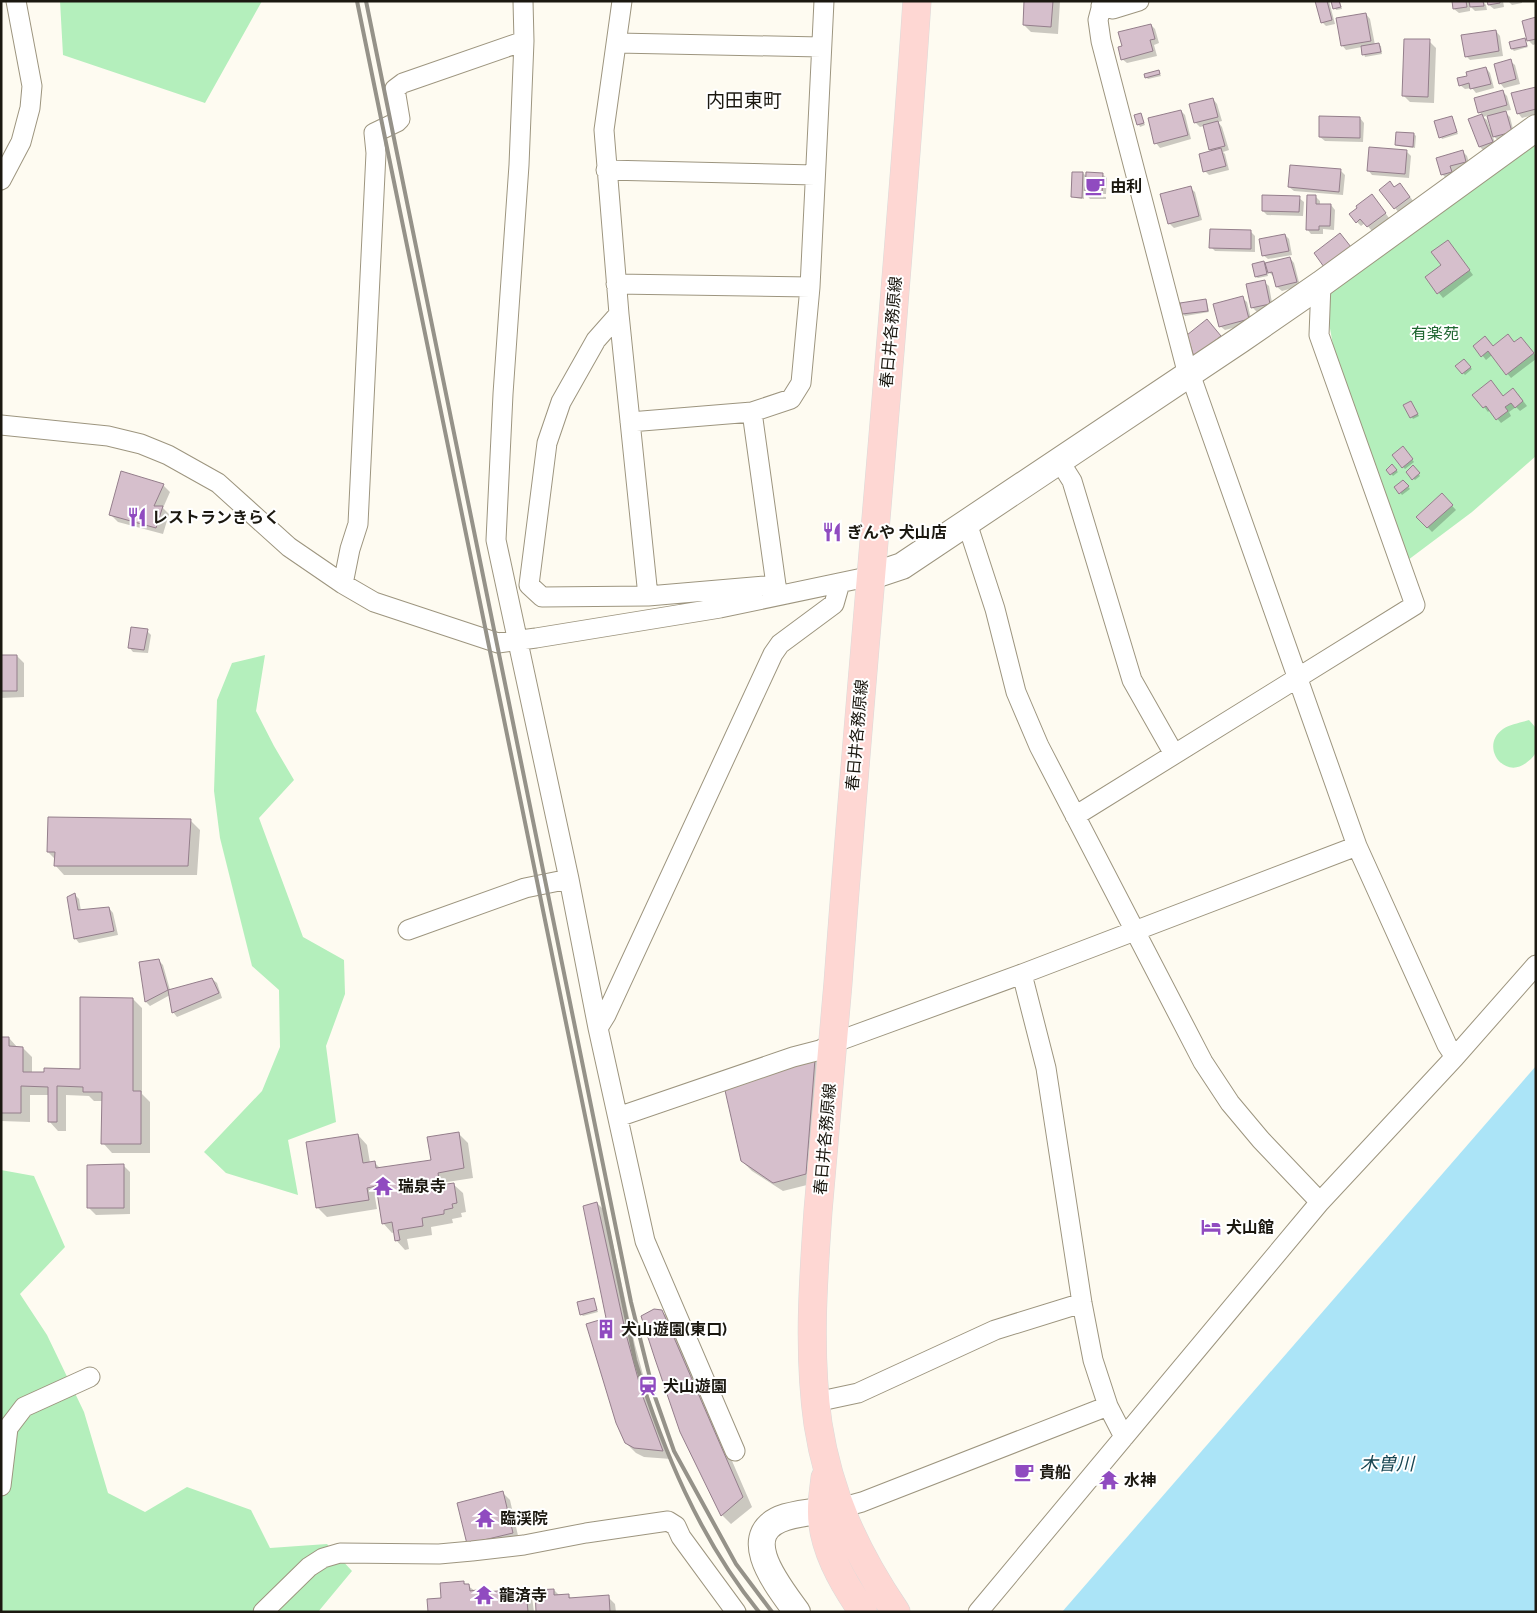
<svg xmlns="http://www.w3.org/2000/svg" width="1537" height="1613" viewBox="0 0 1537 1613" font-family="Raleway,'Noto Sans JP',sans-serif">
<style>
.green{fill:#b4efbc}
.water{fill:#abe4f7}
.shadow{fill:#0003;fill-rule:evenodd}
.building{fill:#d6bfcc;stroke:#947e8b}
.lines{fill:none;stroke-linecap:round;stroke-linejoin:round}
.street-casing{stroke:#9d957f;stroke-width:21}
.secondary-casing{stroke:#9d957f;stroke-width:28}
.primary-casing{stroke:#dbdad9;stroke-width:29}
.street{stroke:#fff;stroke-width:19}
.secondary{stroke:#fff;stroke-width:26}
.primary{stroke:#fed7d3;stroke-width:28}
.rail{stroke:#959289;stroke-width:4}
.labels{text-anchor:middle;dominant-baseline:central;stroke-width:4;stroke-linejoin:round;paint-order:stroke}
.poi-label{font-size:16px;font-weight:bold;fill:#1b1810;stroke:#fff;text-anchor:start}
.street-label{font-size:16px;fill:#1b1810;stroke:#fff}
.park-label{font-size:16px;fill:#1f6631;stroke:#fff}
.water-label{font-size:18px;font-style:italic;fill:#174552;stroke:#fff}
.quarter-label{font-size:19px;fill:#1b1810;stroke:#fff}
</style>
<rect width="100%" height="100%" fill="#fefbf1"/>
<!-- green -->
<path class="green" d="M60,1H262L205,103L63,55Z
M1524,144L1536,146V456L1472,512L1408,560L1333,345L1327,312L1330,285Z
M265,655L256,711L274,746L294,780L259,818L303,937L344,960L345,994L326,1046L336,1122L288,1140L298,1195L226,1173L204,1152L262,1091L280,1047L279,990L252,966L220,838L214,791L217,700L232,663Z
M1529,720L1536,728C1536,735 1537,744 1536,751C1535,756 1530,760 1526,763C1504,780 1479,746 1503,729C1510,724 1520,723 1529,720Z
M1,1170L34,1176L65,1247L20,1294L47,1335L84,1412L108,1493L145,1512L187,1487L251,1510L270,1548L327,1544L352,1571L318,1612H1Z"/>
<!-- water -->
<path class="water" d="M1536,1066V1612H1062Z"/>
<!-- shadow -->
<path class="shadow" d="M1026,1H1060L1058,34L1031,32L1024,25Z
M1316,1H1329L1335,24L1326,26L1322,22Z
M1332,1H1340L1342,9L1336,10Z
M1453,1H1483L1486,5L1487,10L1475,11L1470,6V11L1459,13L1454,9Z
M1489,1H1503L1504,7L1494,9L1489,5Z
M1508,1H1522V3L1512,5Z
M1366,14L1370,19L1375,45H1379L1381,46L1382,54L1365,57L1362,47L1346,50L1342,45Z
M1536,18V44L1533,45L1528,40Z
M1151,25L1155,29L1159,43L1154,45L1157,56L1127,63L1122,59L1123,47Z
M1496,31L1500,36L1503,56L1470,60L1466,56Z
M1524,40L1528,47L1514,51L1512,49L1511,43Z
M1429,41L1436,48L1434,103L1410,102L1403,95Z
M1510,61L1515,65L1520,84L1504,88L1500,83Z
M1486,68L1490,73L1494,88L1476,93L1472,88L1465,89L1460,85Z
M1159,71L1161,76L1148,79L1146,77Z
M1536,88V114L1522,118L1518,113Z
M1503,92L1507,96L1511,110L1504,111L1510,117L1515,137L1499,141L1492,135L1497,147L1484,151L1480,147L1470,120L1483,115L1479,112ZM1489,115L1492,130L1491,131L1487,120L1483,117Z
M1213,99L1217,104L1222,121L1218,122L1222,127L1229,150L1223,152L1225,154L1229,170L1209,175L1205,171L1213,152L1210,149L1204,126L1200,127L1195,122Z
M1181,111L1185,115L1191,139L1160,148L1156,143Z
M1141,114L1145,125L1140,127L1135,116Z
M1452,117L1458,134L1442,139L1441,137Z
M1360,118L1364,123L1363,142L1325,141L1320,137Z
M1397,133L1414,134L1416,136L1415,148L1398,146L1396,145Z
M1407,152L1411,156L1409,178L1372,175L1368,170Z
M1463,152L1467,156L1470,166L1454,171L1455,176L1447,179L1442,174Z
M1340,170L1345,175L1343,195L1294,191L1289,187Z
M1083,173L1087,177L1102,174L1107,178L1106,194H1089V196L1106,197V199H1090L1084,192V199L1075,198L1073,196Z
M1190,188L1195,192L1202,220L1174,228L1169,223Z
M1404,189L1414,202L1399,213L1381,190Z
M1315,196L1320,201V205H1331L1335,210L1334,230L1323,229V234H1311L1307,229Z
M1299,198L1304,202L1303,216L1267,215L1263,211Z
M1376,200L1389,218L1372,231L1365,223L1361,226L1357,222Z
M1251,232L1255,236V252L1215,251L1211,247Z
M1285,235L1289,239L1292,255L1268,259L1263,255Z
M1452,246L1473,275L1443,298L1426,277L1443,265Z
M1290,258L1294,263L1300,286L1282,291L1277,287L1274,277L1267,270L1268,276L1258,278L1256,277L1263,262L1266,264Z
M1264,282L1269,286L1273,308L1257,312L1252,307Z
M1242,298L1247,302L1252,323L1225,330L1220,326Z
M1206,300L1207,302L1209,312L1185,316L1183,314L1182,304Z
M1508,336L1515,343H1525L1536,356V359L1511,378L1492,355L1486,360L1475,346L1493,347Z
M1464,360L1472,369L1465,375L1457,366Z
M1518,394L1527,406L1520,411L1516,407L1509,412L1511,416L1501,423L1490,410L1488,412L1484,407L1474,395L1504,398Z
M1411,402L1419,416L1413,419L1405,405Z
M1403,448L1414,462L1405,469L1393,456Z
M1392,466L1398,472L1393,476L1388,470Z
M1413,467L1420,476L1415,480L1407,472Z
M1403,481L1410,489L1402,495L1396,487Z
M163,485L170,492L163,508L169,514L163,534L118,522L111,515Z
M1442,495L1456,510L1432,532L1418,517Z
M147,631L151,635L148,653L133,652L129,647Z
M1,656H17L24,663V697L1,698Z
M190,820L200,830L197,875H64L55,865V859L48,852Z
M75,895L79,899L81,911L109,908L113,913L118,935L79,943L75,938Z
M159,961L163,965L170,990L212,979L217,983L222,998L177,1017L173,1012L170,995L150,1006L146,1002L140,963Z
M133,999L142,1008V1094L150,1102V1153H112L103,1143V1101H94L89,1096L66,1095V1131H58L49,1121V1095H30V1122L1,1121V1038H9L18,1048H23L32,1057V1073L81,1070Z
M815,1060L824,1069L815,1183L783,1191L752,1171L742,1161Z
M458,1133L468,1143L473,1178L447,1182V1185L453,1184L463,1193L466,1212L461,1213L462,1217L452,1219L453,1223L431,1227L432,1235L407,1239L409,1249L405,1250L396,1240L395,1232L392,1233L383,1223L379,1196L375,1197L377,1209L327,1217L317,1207L358,1135L367,1145L370,1163H375L381,1169L432,1161Z
M123,1165L130,1172V1214L96,1215L89,1208Z
M597,1203L606,1212L635,1345L652,1408L671,1459L644,1457L636,1453L626,1443L607,1319Z
M594,1299L598,1312L583,1316L581,1314Z
M661,1311L671,1320L752,1507L731,1524L722,1515Z
M503,1493L510,1500L519,1540L475,1551Z
M463,1582L475,1591H483L485,1593L525,1590L532,1597L534,1612H430Z
M554,1590L560,1596H569L572,1599L608,1597L615,1604L616,1612H537Z"/>
<!-- building -->
<path class="building" d="M1024,1H1053L1051,27L1023,25Z
M1315,1H1327L1332,20L1321,23Z
M1331,1H1339L1341,7L1333,9Z
M1452,1H1466L1467,7L1453,9Z
M1469,1H1483L1484,6L1470,7Z
M1487,1H1500V3L1488,5Z
M1366,13L1371,41L1341,46L1336,18Z
M1536,17V39L1527,41L1522,21Z
M1151,24L1155,39L1150,40L1153,51L1121,60L1118,47L1122,46L1118,32Z
M1496,30L1499,51L1465,57L1461,35Z
M1525,38L1527,46L1511,49L1509,42Z
M1404,39H1430L1428,97L1402,96Z
M1379,43L1381,52L1362,55L1361,46Z
M1511,59L1516,79L1499,84L1494,64Z
M1486,67L1491,84L1470,89L1469,83L1459,86L1457,78L1467,76L1466,72Z
M1159,70L1160,74L1145,78L1144,74Z
M1536,87V109L1517,114L1511,93Z
M1503,90L1507,105L1478,113L1474,98Z
M1213,98L1218,117L1194,123L1189,104Z
M1181,110L1188,135L1154,144L1148,118Z
M1506,111L1512,132L1493,137L1487,116Z
M1141,113L1144,123L1137,125L1134,115Z
M1482,114L1493,142L1479,147L1468,119Z
M1319,116L1360,117V138L1319,137Z
M1452,116L1457,132L1439,138L1434,121Z
M1218,121L1225,146L1209,150L1203,125Z
M1396,132L1414,133L1413,147L1395,145Z
M1369,147L1407,150L1405,174L1367,171Z
M1221,148L1226,166L1203,172L1199,154Z
M1463,150L1466,162L1450,166L1452,172L1441,175L1436,158Z
M1290,165L1341,169L1339,192L1288,187Z
M1072,172H1083L1082,198L1071,197Z
M1086,172L1103,173L1102,196L1085,195Z
M1390,181L1394,187L1400,183L1410,197L1394,209L1379,190Z
M1191,186L1199,216L1168,224L1160,194Z
M1372,194L1386,213L1367,227L1360,219L1356,223L1349,214L1357,208L1356,206Z
M1262,195L1300,196L1299,212L1262,211Z
M1307,195H1316V204H1331L1330,226H1319V230H1306Z
M1210,229L1251,230V249L1209,248Z
M1340,233L1351,247L1324,267L1314,253Z
M1285,234L1289,251L1262,256L1259,239Z
M1448,240L1470,270L1437,294L1425,277L1441,265L1431,252Z
M1290,257L1297,282L1276,287L1272,272L1268,273L1265,263Z
M1264,261L1267,274L1255,277L1252,264Z
M1265,280L1270,304L1251,308L1246,284Z
M1243,296L1249,319L1219,327L1213,304Z
M1206,299L1208,311L1182,314L1180,303Z
M1207,319L1221,336L1194,357L1187,335Z
M1508,334L1514,342L1521,337L1534,353L1506,375L1488,351L1481,357L1473,346L1485,336L1493,346Z
M1464,359L1471,367L1462,374L1455,366Z
M1491,380L1503,396L1513,388L1523,401L1515,408L1511,403L1505,407L1508,411L1496,420L1486,406L1483,408L1472,395Z
M1411,401L1418,414L1410,418L1403,405Z
M1403,446L1413,459L1402,468L1392,455Z
M1392,464L1397,470L1390,475L1386,470Z
M1413,465L1420,473L1412,480L1406,472Z
M121,471L164,484L154,506H163L156,528L109,515Z
M1403,480L1409,486L1399,494L1394,487Z
M1442,493L1453,505L1427,528L1416,517Z
M131,627L148,629L144,650L128,648Z
M1,655H17V691H1Z
M48,817L191,819L188,866H54L55,852H47Z
M75,893L78,910L109,907L114,931L74,939L67,897Z
M159,959L168,990L145,1002L139,962Z
M212,978L219,993L172,1013L168,990Z
M80,997L133,998V1091H141V1144H101L102,1092H83V1087L57,1086V1122H48V1087L21,1086V1113H1V1037H9V1046L23,1047V1072H44V1068L80,1069Z
M815,1059L806,1174L773,1183L741,1161L724,1086Z
M459,1132L464,1168L438,1173L440,1185L454,1183L457,1203L452,1204L453,1208L444,1210V1214L422,1218L423,1226L398,1230L400,1240L395,1241L392,1222L382,1224L376,1186L367,1188L369,1200L316,1208L306,1142L358,1134L363,1163L375,1161L376,1168L431,1160L427,1137Z
M124,1164V1208H87V1165Z
M597,1202L626,1334L643,1397L663,1451L634,1448L625,1443L616,1423L586,1324L606,1318L583,1206Z
M594,1298L597,1310L580,1315L577,1302Z
M654,1309L662,1310L743,1497L721,1516L680,1432L655,1359L641,1316Z
M503,1491L513,1533L467,1544L457,1503Z
M464,1581V1584H469L470,1591L483,1589L484,1592L526,1589L528,1612H428L427,1599L441,1598L440,1583Z
M554,1589V1595L569,1594V1598L609,1595L610,1612H536L535,1590Z"/>
<g class="lines">
<defs>
<path id="street" d="M523,1L524,41L519,165L503,394L496,540L569,879L598,1028L645,1241L735,1451
M622,1L604,130L619,314L648,596
M1103,1L1098,20L1101,41L1188,375L1194,385L1357,846L1447,1045L1455,1057
M1101,6L1113,9L1139,1
M617,43L821,47
M606,170L815,175
M1,180L21,142L30,108L32,86L16,1
M616,284L810,287
M619,314L596,340L561,402L547,443L529,585L542,597L648,596L776,585L779,595
M630,422L752,412
M1,425L108,436L141,444L168,455L218,483L289,547L343,584L374,602L498,643L536,638L720,608L872,576
M1060,462L1072,481L1132,680L1174,754
M967,523L995,609L1016,692L1039,746L1203,1062L1230,1103L1261,1140L1320,1202
M343,584L350,549L358,524L376,153L374,133L397,122L400,119L395,89L403,83L524,41
M776,585L752,412L791,399L801,383L810,287L824,1
M1075,816L1415,605L1319,335L1321,284
M408,930L525,888L569,879
M1022,974L1046,1068L1082,1303L1093,1360L1108,1406L1124,1437
M598,1028L606,1015L773,654L780,644L834,604L840,583
M618,1117L793,1057L820,1050L833,1043L1022,974L1357,846
M816,1402L858,1393L995,1330L1082,1303
M1,1486L8,1428L24,1407L90,1377
M840,1508L862,1502L1108,1406
M263,1612L309,1567L323,1558L340,1553L439,1554L472,1551L524,1545L586,1533L668,1521L676,1526L681,1537L736,1612
M978,1612L1320,1202L1455,1057L1536,965"/>
<path id="secondary" d="M872,576L902,566L1240,340L1321,284L1536,128
M797,1612C779,1587 734,1533 786,1517C803,1512 822,1511 840,1508"/>
<path id="primary" d="M825,1478C824,1488 822,1499 822,1509C821,1546 843,1583 863,1612
M896,1612C856,1553 829,1495 818,1424C808,1354 813,1282 818,1211C824,1135 832,1059 838,983C862,655 895,329 917,1"/>
</defs>
<!-- street casing -->
<use href="#street" class="street-casing"/>
<!-- secondary casing -->
<use href="#secondary" class="secondary-casing"/>
<!-- primary casing -->
<use href="#primary" class="primary-casing"/>
<!-- street -->
<use href="#street" class="street"/>
<!-- secondary -->
<use href="#secondary" class="secondary"/>
<!-- primary -->
<use href="#primary" class="primary"/>
<!-- rail -->
<path class="rail" d="M357,1L635,1360C663,1450 699,1538 759,1612
M366,1L631,1302L654,1394L674,1451L736,1564L772,1612"/>
</g>
<!-- icons -->
<defs>
<symbol id="cafe-bare" viewBox="-9 -9 18 18"><path d="M-5.5-4.5H6V0H3Q3 3.5 0 3.5H-2.5Q-5.5 3.5-5.5 0ZM3-3.2v2h1.7v-2ZM-6 4.5H4V6H-6Z" fill="#904bc0" stroke="#fff" stroke-width="2.5" paint-order="stroke"/></symbol>
<symbol id="restaurant-bare" viewBox="-9 -9 18 18"><path d="M-5-6h1v4h1v-4h1v4h1v-4h1v5L-1.5 .5V6h-2V.5L-5-1ZM5-6V6H3V1.5H1.5Q1.5-4 5-6Z" fill="#904bc0" stroke="#fff" stroke-width="2.5" paint-order="stroke"/></symbol>
<symbol id="temple-bare" viewBox="-9 -9 18 18"><path d="M0-6L5-2H3V0L6.5 2.5H4V6H1.5V3h-3V6H-4V2.5H-6.5L-3 0V-2H-5Z" fill="#904bc0" stroke="#fff" stroke-width="2.5" paint-order="stroke"/></symbol>
<symbol id="hotel-bare" viewBox="-9 -9 18 18"><path d="M-6-4.5h1.5V1H6V5H4.5V3h-9V5H-6ZM-4 0a1.8 1.8 0 1 1 3.6 0ZM.5 0V-2.5h3Q6-2.5 6 0Z" fill="#904bc0" stroke="#fff" stroke-width="2.5" paint-order="stroke"/></symbol>
<symbol id="building-bare" viewBox="-9 -9 18 18"><path d="M-4-6H4V6H1V3H-1V6H-4ZM-2.5-4.3h1.7v1.8h-1.7ZM.8-4.3h1.7v1.8H.8ZM-2.5-1h1.7V.8h-1.7ZM.8-1h1.7V.8H.8Z" fill="#904bc0" stroke="#fff" stroke-width="2.5" paint-order="stroke"/></symbol>
<symbol id="station-bare" viewBox="-9 -9 18 18"><path d="M-3-6H3Q5-6 5-4V2Q5 4 3 4L4.5 6H3L1.5 4h-3L-3 6H-4.5L-3 4Q-5 4-5 2V-4Q-5-6-3-6ZM-3.5-4v3h7v-3ZM-3.5 1v1.5H-2V1ZM2 1v1.5H3.5V1Z" fill="#904bc0" stroke="#fff" stroke-width="2.5" paint-order="stroke"/></symbol>
</defs>
<g fill-rule="evenodd">
<use href="#cafe-bare" x="1081" y="172" width="28" height="28"/>
<use href="#restaurant-bare" x="123" y="503" width="28" height="28"/>
<use href="#restaurant-bare" x="818" y="518" width="28" height="28"/>
<use href="#temple-bare" x="369" y="1172" width="28" height="28"/>
<use href="#hotel-bare" x="1197" y="1213" width="28" height="28"/>
<use href="#building-bare" x="592" y="1315" width="28" height="28"/>
<use href="#station-bare" x="634" y="1372" width="28" height="28"/>
<use href="#cafe-bare" x="1010" y="1458" width="28" height="28"/>
<use href="#temple-bare" x="1095" y="1466" width="28" height="28"/>
<use href="#temple-bare" x="471" y="1504" width="28" height="28"/>
<use href="#temple-bare" x="470" y="1581" width="28" height="28"/>
</g>
<g class="labels">
<!-- poi labels -->
<g class="poi-label">
<text x="1110" y="186">由利</text>
<text x="152" y="517">レストランきらく</text>
<text x="847" y="532">ぎんや 犬山店</text>
<text x="398" y="1186">瑞泉寺</text>
<text x="1226" y="1227">犬山館</text>
<text x="621" y="1329">犬山遊園(東口)</text>
<text x="663" y="1386">犬山遊園</text>
<text x="1039" y="1472">貴船</text>
<text x="1124" y="1480">水神</text>
<text x="500" y="1518">臨渓院</text>
<text x="499" y="1595">龍済寺</text>
</g>
<!-- street labels -->
<g class="street-label">
<text transform="translate(891 332) rotate(-85)">春日井各務原線</text>
<text transform="translate(857 735) rotate(-85)">春日井各務原線</text>
<text transform="translate(825 1139) rotate(-85)">春日井各務原線</text>
</g>
<!-- park labels -->
<g class="park-label">
<text x="1435" y="333">有楽苑</text>
</g>
<!-- water labels -->
<g class="water-label">
<text x="1387" y="1463">木曽川</text>
</g>
<!-- quarter labels -->
<g class="quarter-label">
<text x="744" y="100">内田東町</text>
</g>
</g>
<!-- border -->
<rect width="1537" height="1613" fill="none" stroke="#1b1810" stroke-width="5"/>
</svg>
